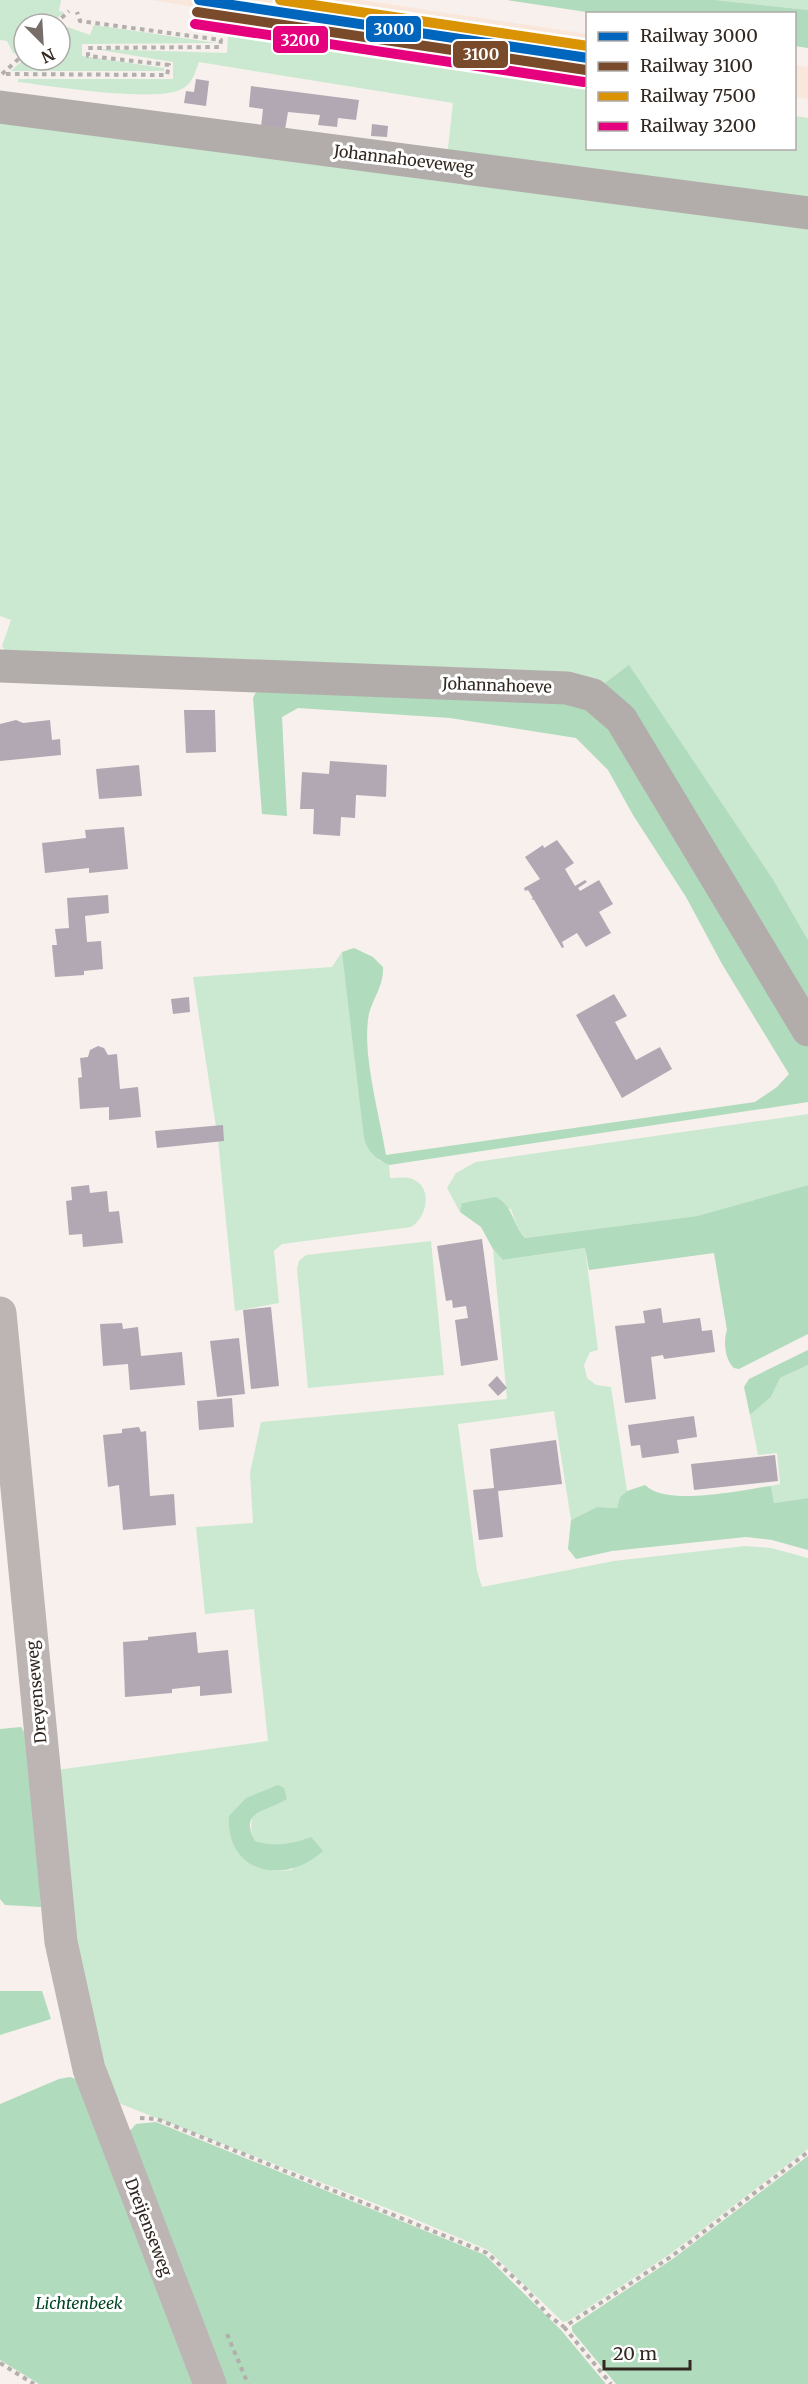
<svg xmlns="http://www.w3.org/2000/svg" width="808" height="2384" viewBox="0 0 808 2384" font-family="Merriweather,serif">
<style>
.built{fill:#f9e7dc}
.green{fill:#cae9d0;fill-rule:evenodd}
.forest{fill:#b0dbbd}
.building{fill:#b2a8b3}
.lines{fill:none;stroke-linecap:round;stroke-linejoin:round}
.path{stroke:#b3afac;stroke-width:4;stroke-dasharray:4.5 4.5;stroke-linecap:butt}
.minor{stroke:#b2adab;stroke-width:33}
.secondary{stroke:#bcb5b3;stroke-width:33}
.rail-1-casing{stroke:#fff;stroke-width:15}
.rail-2-casing{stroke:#fff;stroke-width:15}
.rail-3-casing{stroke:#fff;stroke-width:15}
.rail-4-casing{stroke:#fff;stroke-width:15}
.rail-1{stroke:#0065bd;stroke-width:10}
.rail-2{stroke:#7a4b2a;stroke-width:10}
.rail-3{stroke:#d99305;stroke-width:10}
.rail-4{stroke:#e5007d;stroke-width:10}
.labels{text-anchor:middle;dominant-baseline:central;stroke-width:6;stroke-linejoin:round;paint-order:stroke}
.street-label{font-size:16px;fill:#322822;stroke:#fff}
.park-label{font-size:16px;font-style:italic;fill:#004424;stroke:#fff}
.line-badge{stroke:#fff;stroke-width:2}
.badge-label{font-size:16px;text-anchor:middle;font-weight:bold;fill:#fff}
</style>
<rect width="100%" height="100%" fill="#f7f0ec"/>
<!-- built -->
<path class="built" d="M150,0H361L587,34V66Z
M795,65L808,67V99L795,97Z"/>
<!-- green -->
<path class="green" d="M0,0H61L59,11L64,12L51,24H24V49L19,54L13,53L7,41L0,40Z
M715,0H808V10Z
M62,25L90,35L94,25L217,43L82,44V56L164,68V71H11L24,59L60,60Z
M228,36L587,87L588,148H794L795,116L808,118V207L447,157L453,103L199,62C195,72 193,83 182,89C155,103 52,86 18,82V79H173V62L94,49L227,53Z
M0,115L808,219V940L774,881L629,666L597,689L11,659L2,646L11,620L0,616Z
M342,952L378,1160L389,1165L390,1178C396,1178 404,1177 409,1178C434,1184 428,1217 411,1227L282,1244L274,1251L279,1303L235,1311L218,1140L193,977L332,967Z
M808,1114V1185L697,1216L525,1238L517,1226L511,1209L463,1202L460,1212L447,1188L456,1173L476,1162Z
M431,1241L444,1375L308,1388L297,1269L299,1261L306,1255Z
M585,1248L598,1350L590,1352L584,1365L587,1378L596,1385L611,1387L627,1491L620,1497L617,1508L597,1507L571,1520L554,1411L458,1424L477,1571L482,1587L614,1561L745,1546L771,1548L808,1558V2149L670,2254L568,2321L563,2322L488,2250L412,2218L121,2104L111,2090L75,1941L57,1770L268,1741L254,1609L205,1614L196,1527L253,1523L250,1473L261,1422L507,1399L493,1249L504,1260ZM263,1789C257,1808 245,1823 255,1841C275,1847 291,1844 311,1837L292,1870C266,1873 254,1868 236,1848Z
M808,1365V1498L774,1503L771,1486L780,1484L777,1453L758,1455L750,1415L771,1397L780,1378Z"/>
<!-- forest -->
<path class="forest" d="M507,0H715L808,10V48L795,46L794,14L593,13Z
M629,665L774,881L808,940V1017L597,689Z
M257,690L565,695L616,723L808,1043V1102L389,1165C377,1160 367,1151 364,1138L342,952L354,948L373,957L383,967C384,988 370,1001 368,1020C363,1058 380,1117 386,1155L755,1102L777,1087L789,1074L722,964L686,897L633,815L608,770L576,738L450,718L298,708L282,717L287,816L262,814L253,698Z
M808,1185V1334L739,1369L734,1368C725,1361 723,1340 727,1330L714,1253L589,1270L585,1248L503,1260L493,1249L481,1227L460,1212L462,1203L496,1197C514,1207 512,1224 525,1238L697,1216Z
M808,1350V1365L780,1378L771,1397L750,1415L744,1387L749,1379Z
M645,1485C667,1507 741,1490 771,1486L774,1503L808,1498V1550L772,1540L746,1537L612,1551L576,1559L568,1549L571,1520L597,1507L617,1508L620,1497L627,1491Z
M21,1727L29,1740L41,1907L5,1905L0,1899V1729Z
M278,1785L284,1788L287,1799C267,1812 238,1810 255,1841C275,1847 291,1844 311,1837L323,1851C285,1886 226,1874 229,1816L246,1798Z
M0,1991H42L51,2019L0,2035Z
M70,2077L79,2080L197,2384H39L0,2360V2104L59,2079Z
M156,2122L485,2255L561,2330L606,2384H226L127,2134L136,2124Z
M808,2156V2384H616L572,2331V2326L674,2258Z"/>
<!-- building -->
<path class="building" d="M196,79L209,81L206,106L184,103L186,91L194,92Z
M251,86L359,100L356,120L338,118L337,127L318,125L320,115L288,112L285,130L261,127L263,109L249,107Z
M372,124L388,126L387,137L371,136Z
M184,710H215L216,752L186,753Z
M16,720L23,723L50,720L52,740L60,739L61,755L0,761V724Z
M330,761L387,765L386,797L356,795L355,818L341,817L340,836L313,834L314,809H300L302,772L329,774Z
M139,765L142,796L99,799L96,769Z
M124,827L128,869L89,873V868L45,873L42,843L86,838L85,830Z
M557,840L574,863L565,869L575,886L585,880L587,882L578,888L580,891L599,880L613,904L599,912L611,933L586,947L577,933L562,942L564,947L562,948L534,900L531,899L533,898L528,890L525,891L524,888L540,879L525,857L543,845L544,848Z
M108,895L109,913L85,916L87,942L101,941L103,969L84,971V975L55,977L52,945H57L55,929L69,928L67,898Z
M614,994L627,1016L615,1022L636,1060L660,1047L672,1069L622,1098L576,1015Z
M189,997L190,1012L173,1014L171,999Z
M98,1046L104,1048L108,1055L117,1054L120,1089L138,1087L141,1117L109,1120V1107L80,1109L78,1078L82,1077L80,1058L88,1057L90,1050Z
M223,1125L224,1141L157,1148L155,1131Z
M89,1185L90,1193L107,1191L109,1212L119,1211L123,1243L83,1247L82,1234L69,1235L66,1201L72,1200L71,1187Z
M482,1239L498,1360L461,1366L455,1320L468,1318L466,1306L453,1308L452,1300L446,1301L437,1246Z
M271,1307L279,1386L251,1389L243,1310Z
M661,1308L663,1323L700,1318L702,1331L712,1330L715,1352L664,1359L663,1355L651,1357L656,1399L625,1403L615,1326L645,1323L643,1311Z
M122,1323L123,1329L138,1327L141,1356L182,1352L185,1385L130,1390L128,1364L103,1366L100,1324Z
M239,1338L245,1394L217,1397L210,1341Z
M497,1376L507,1388L498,1396L488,1385Z
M232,1398L234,1427L199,1430L197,1401Z
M694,1416L697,1437L677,1440L679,1453L642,1458L640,1445L631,1446L628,1425Z
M139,1427L141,1432L146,1431L150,1496L174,1494L176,1525L123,1530L119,1485L108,1487L103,1435L122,1433V1429Z
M556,1440L562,1484L498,1491L503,1537L479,1540L473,1490L494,1488L490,1449Z
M775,1455L778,1481L694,1490L691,1464Z
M196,1632L198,1653L228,1650L232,1693L200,1696V1686L172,1689V1693L125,1697L123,1642L148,1640V1637Z"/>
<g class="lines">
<!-- path -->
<path class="path" d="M55,24L69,11
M2,74L24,54
M6,74L167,75L169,65L88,56V48L220,47L221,40L80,21L77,12
M140,2118L157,2119L487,2253L525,2288L548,2315L564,2327L672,2256L808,2152
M564,2327L611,2384
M227,2334L248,2384
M0,2363L34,2384"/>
<!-- minor -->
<path class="minor" d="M0,107L808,213
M0,666L567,688L593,695L621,719L808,1030"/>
<!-- secondary -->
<path class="secondary" d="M0,1313L61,1942L89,2069L210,2384"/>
<defs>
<path id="rail-1" d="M199,0L588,58"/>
<path id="rail-2" d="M197,12L586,70"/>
<path id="rail-3" d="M280,0L588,46"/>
<path id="rail-4" d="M195,24L584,82"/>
</defs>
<!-- rail-1 casing -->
<use href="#rail-1" class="rail-1-casing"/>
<!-- rail-2 casing -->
<use href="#rail-2" class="rail-2-casing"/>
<!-- rail-3 casing -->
<use href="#rail-3" class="rail-3-casing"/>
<!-- rail-4 casing -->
<use href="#rail-4" class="rail-4-casing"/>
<!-- rail-1 -->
<use href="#rail-1" class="rail-1"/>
<!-- rail-2 -->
<use href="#rail-2" class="rail-2"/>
<!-- rail-3 -->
<use href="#rail-3" class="rail-3"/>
<!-- rail-4 -->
<use href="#rail-4" class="rail-4"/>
</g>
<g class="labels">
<!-- street labels -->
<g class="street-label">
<text transform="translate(404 159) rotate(7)">Johannahoeveweg</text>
<text transform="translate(497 685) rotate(2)">Johannahoeve</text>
<text transform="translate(36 1692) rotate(-95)">Dreyenseweg</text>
<text transform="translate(149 2227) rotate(69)">Dreijenseweg</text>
</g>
<!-- park labels -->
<g class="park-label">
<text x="79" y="2303">Lichtenbeek</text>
</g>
</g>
<g class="line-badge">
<rect x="365" y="15" width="57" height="28" rx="6" fill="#0065bd"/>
<rect x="272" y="25" width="57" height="29" rx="6" fill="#e5007d"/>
<rect x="452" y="40" width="57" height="29" rx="6" fill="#7a4b2a"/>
</g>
<g class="badge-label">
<text x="394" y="35">3000</text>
<text x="300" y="46">3200</text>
<text x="481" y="60">3100</text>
</g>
<!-- legend -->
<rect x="586" y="12" width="210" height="138" fill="#ffffff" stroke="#ada9a7" stroke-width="1.5"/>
<rect x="598" y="32" width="30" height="9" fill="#0065bd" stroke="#ada9a7" stroke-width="1.5"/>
<text x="640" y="42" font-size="18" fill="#322822">Railway 3000</text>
<rect x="598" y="62" width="30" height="9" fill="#7a4b2a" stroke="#ada9a7" stroke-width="1.5"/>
<text x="640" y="72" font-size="18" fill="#322822">Railway 3100</text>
<rect x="598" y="92" width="30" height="9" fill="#d99305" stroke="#ada9a7" stroke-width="1.5"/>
<text x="640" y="102" font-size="18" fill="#322822">Railway 7500</text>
<rect x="598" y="122" width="30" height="9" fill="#e5007d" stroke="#ada9a7" stroke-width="1.5"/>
<text x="640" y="132" font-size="18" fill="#322822">Railway 3200</text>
<!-- north arrow -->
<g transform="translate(42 42) rotate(156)"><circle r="28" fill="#ffffff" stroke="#ada9a7" stroke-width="1.5"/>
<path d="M0-4.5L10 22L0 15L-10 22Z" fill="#776e69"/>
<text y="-9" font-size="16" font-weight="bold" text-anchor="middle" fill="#322822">N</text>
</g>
<!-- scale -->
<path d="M604 2360v9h86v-9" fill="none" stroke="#322822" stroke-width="3"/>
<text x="613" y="2360" font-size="18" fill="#322822" stroke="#ffffff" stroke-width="4.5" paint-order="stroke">20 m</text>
</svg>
